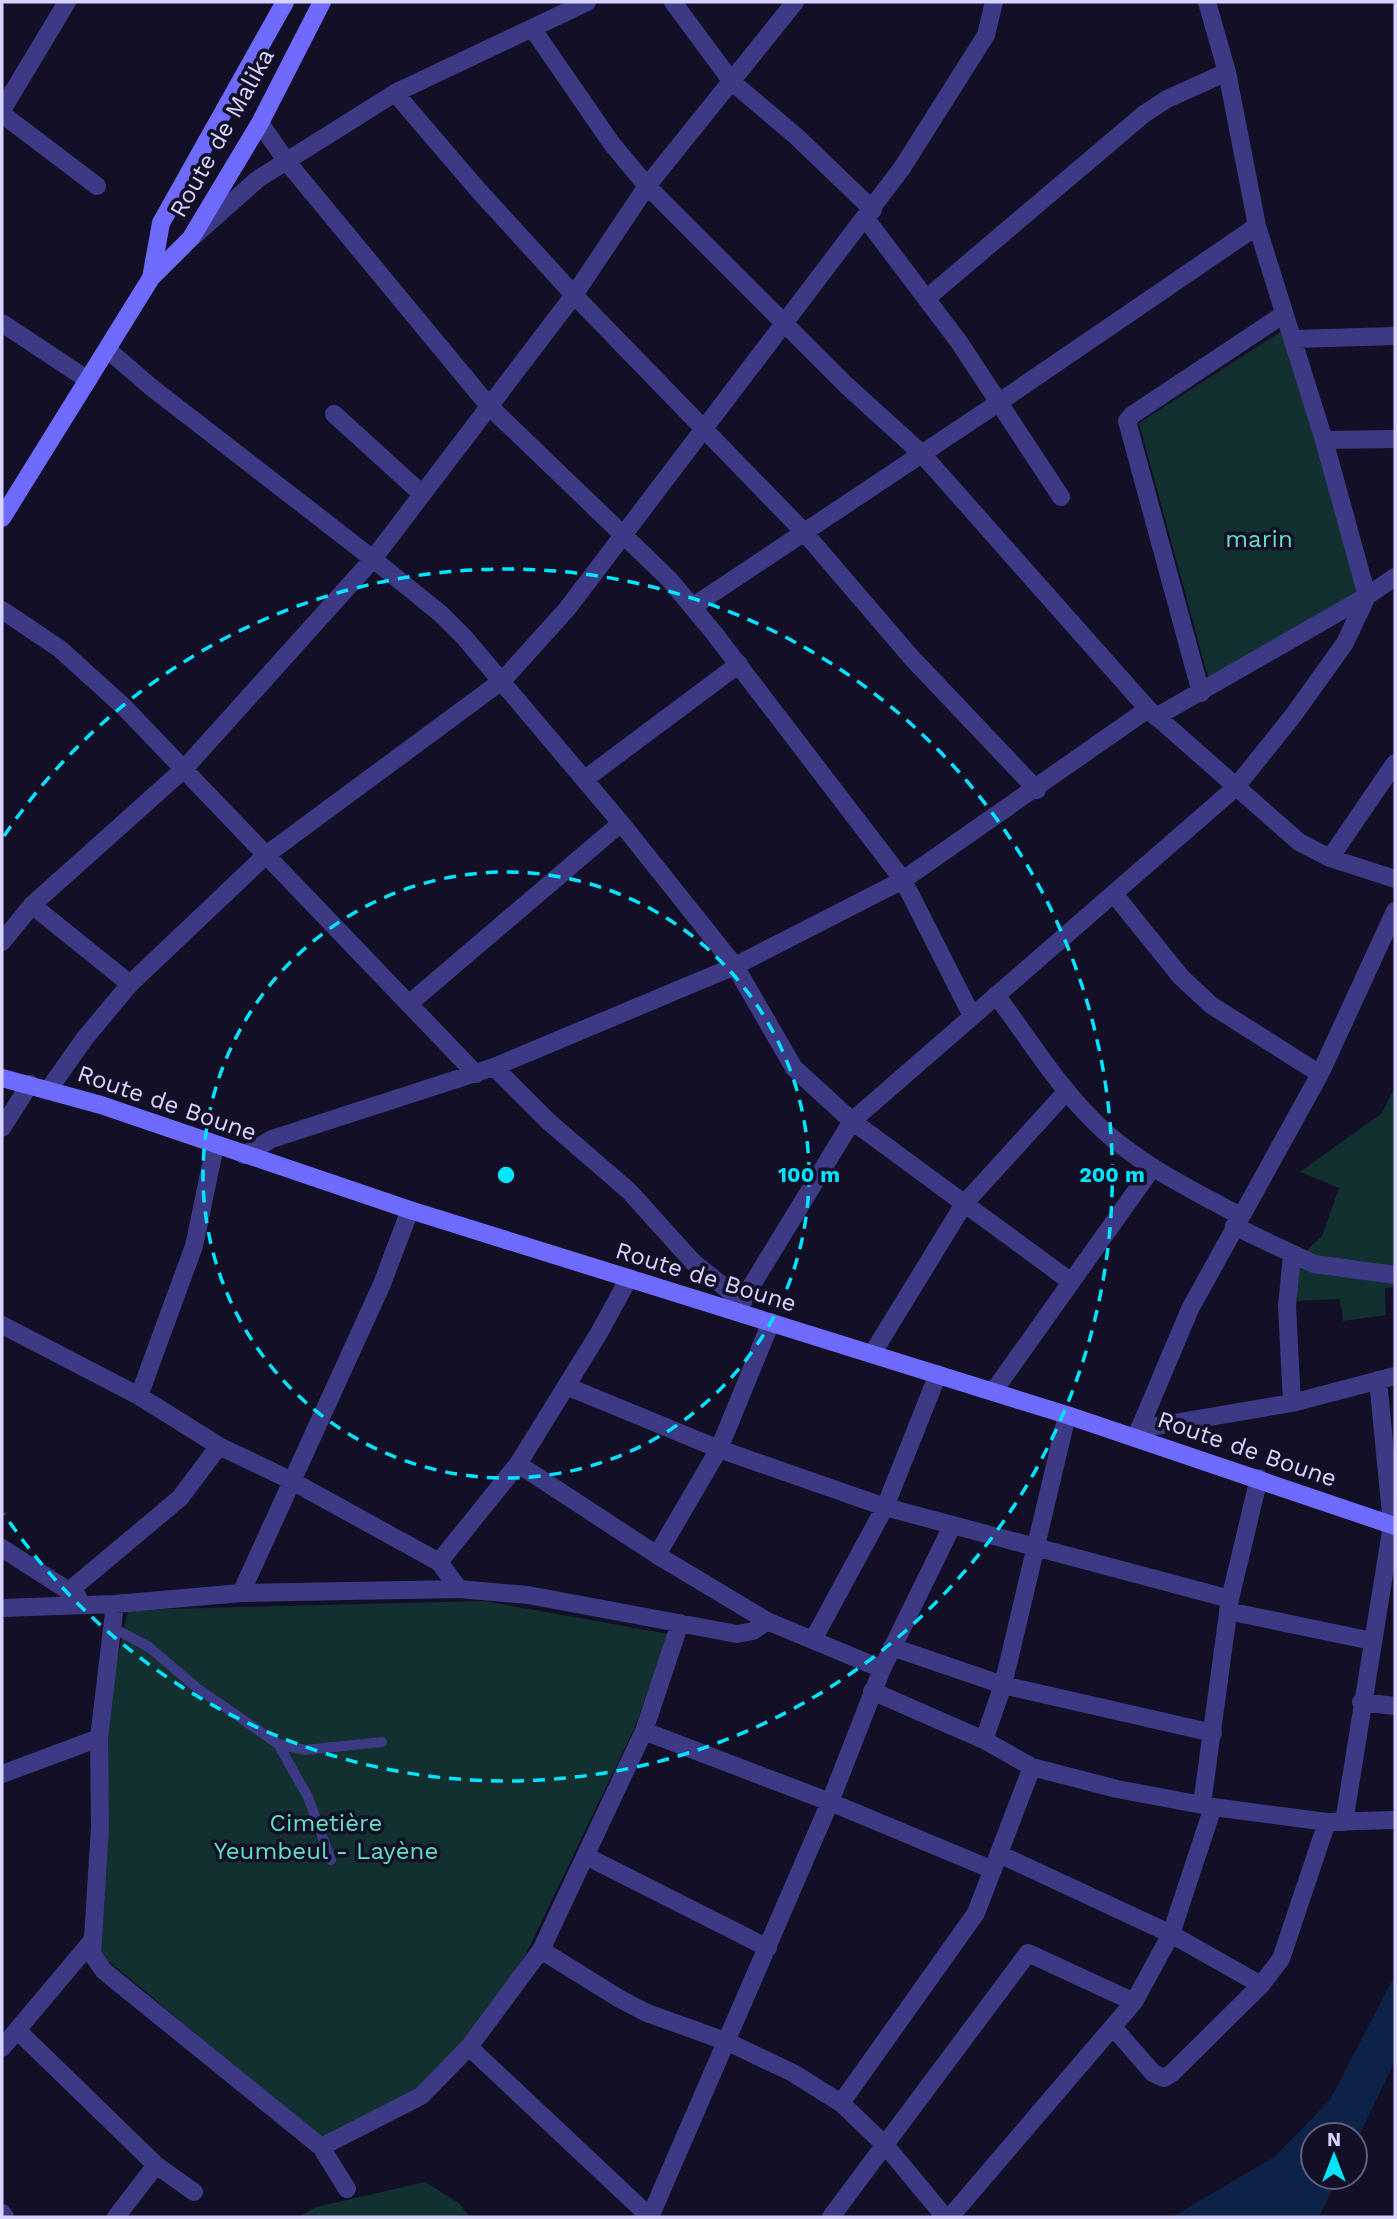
<svg xmlns="http://www.w3.org/2000/svg" width="1397" height="2219" viewBox="0 0 1397 2219" font-family="'Work Sans',sans-serif">
<style>
.green{fill:#12302f}
.water{fill:#0c2248}
.lines{fill:none;stroke-linecap:round;stroke-linejoin:round}
.lane{stroke:#3d3a85;stroke-width:10}
.street{stroke:#3d3a85;stroke-width:18}
.secondary{stroke:#6f6bff;stroke-width:18}
.ring{fill:none;stroke:#00e5ff;stroke-width:3.5;stroke-dasharray:12 9}
.labels{text-anchor:middle;dominant-baseline:central;stroke-width:7;stroke-linejoin:round;paint-order:stroke}
.street-label{font-size:24px;fill:#d9d4ff;stroke:#130f26}
.park-label{font-size:24px;fill:#5fe0c0;stroke:#130f26}
.centre{fill:#00e5ff;stroke:#130f26;stroke-width:3.5}
.ring-label{font-size:21px;text-anchor:middle;font-weight:bold;fill:#00e5ff;stroke:#130f26;stroke-width:7;stroke-linejoin:round;paint-order:stroke}
</style>
<rect width="100%" height="100%" fill="#130f26"/>
<!-- green -->
<path class="green" d="M1288,327L1362,589L1211,688L1139,423Z
M1395,1087V1287L1385,1288L1386,1315L1343,1321L1340,1299L1297,1301L1296,1261L1322,1236L1339,1188L1300,1172L1382,1113Z
M484,1601L669,1634L634,1729L510,1987L423,2087L321,2138L93,1948L100,1738L128,1610Z
M425,2182L459,2203L470,2217H299L316,2207Z"/>
<!-- water -->
<path class="water" d="M1395,1975V2061L1355,2144V2135H1313V2177H1339L1319,2217H1172L1274,2157L1330,2100Z"/>
<g class="lines">
<!-- lane -->
<path class="lane" d="M113,1628L149,1647L197,1688L278,1744L305,1750L382,1742
M278,1744L308,1797L331,1860"/>
<!-- street -->
<path class="street" d="M673,2L732,82L797,137L873,210
M532,28L612,144L647,186L846,385L922,454L1148,709L1299,842L1330,858L1395,879
M395,93L479,191L574,295L803,531L911,657L1037,790
M2,110L67,2
M2,114L97,186
M260,123L287,162L489,406L669,579L714,633L903,880L972,1016
M866,219L959,342L1061,497
M195,235L258,179L395,93L587,2
M927,298L1144,114L1167,99L1227,72
M2,323L88,380
M1294,339L1395,336
M108,350L151,387L373,559L441,614L464,637L621,823L735,966L794,1068L852,1121L1070,1281
M334,414L422,494
M1324,440L1395,439
M692,607L998,403L1257,226
M2,610L60,649L124,707L476,1074
M1201,693L1127,421L1132,415L1284,314
M1156,717L1367,596L1395,577
M585,779L739,664
M1330,858L1395,763
M1114,894L1181,977L1211,1005L1320,1074
M32,905L130,984
M2,942L32,905L184,769L373,559L574,295L647,186L795,2
M996,995C1030,1040 1061,1092 1103,1130C1142,1166 1193,1190 1240,1216
M411,1002L621,823
M494,1067L548,1121L629,1191L693,1262L743,1302
M49,1089L85,1038L130,984L266,855L503,680L567,609L902,168L986,35L994,2
M2,1128L30,1084
M244,1155L272,1139L494,1067L735,966L903,880L1148,709
M1234,1226L1314,1264L1395,1275
M1292,1255L1287,1306L1292,1403
M736,1311L852,1121L1235,788L1292,717L1345,643L1367,596L1324,440L1257,226L1227,72L1207,2
M2,1325L139,1396L219,1446L290,1480L439,1562L459,1589
M872,1354L964,1204L1067,1091
M566,1386L719,1449L885,1507L1230,1599
M993,1392L1153,1167
M139,1396L194,1246L215,1146
M1139,1429L1292,1403L1395,1376
M1136,1437L1190,1309L1320,1074L1395,911
M518,1464L657,1555L767,1621L882,1669
M2,1548L78,1597
M657,1555L719,1449L771,1322
M439,1562L518,1464L599,1333L629,1278
M69,1591L180,1498L219,1446
M241,1593L382,1284L410,1210
M115,1604L99,1738L100,1827L92,1954L104,1971L321,2147L347,2189
M2,1608L115,1604L241,1593L459,1589L528,1595L737,1634L753,1631L767,1621
M1228,1611L1372,1641
M813,1640L885,1507L938,1374
M892,1647L1003,1685L1213,1733
M872,1691L984,1740L1032,1767L1117,1789L1213,1807L1327,1822L1395,1820
M1361,1702L1395,1706
M644,1731L830,1802L993,1870
M984,1740L1003,1685L1067,1415
M2,1774L99,1738
M1202,1804L1230,1599L1259,1478
M1344,1822L1392,1525L1378,1380
M999,1854L1171,1934L1261,1985
M586,1856L768,1948
M541,1950L620,1999L647,2013L728,2042L793,2073L841,2103L886,2146L945,2217
M1113,2027L1153,2073L1164,2078L1172,2073L1261,1985L1281,1959L1327,1822
M17,2030L156,2165L194,2192
M469,2047L650,2217
M2,2048L91,1942
M841,2103L976,1913L1032,1767
M321,2147L421,2096L469,2047L541,1950L644,1731L680,1623
M2,2213L5,2217
M116,2217L156,2165
M650,2217L830,1802L882,1669L952,1526
M831,2217L1028,1953L1134,2002
M950,2217L1134,2002L1171,1934L1213,1807"/>
<!-- secondary -->
<path class="secondary" d="M151,278L161,223L285,2
M2,518L151,278L191,238L260,123L322,2
M2,1078L101,1105L410,1210L1067,1415L1395,1526"/>
</g>
<!-- distance rings -->
<g class="ring">
<circle cx="506" cy="1175" r="303"/>
<path d="M4 836A606 606 0 1 1 4 1514"/>
</g>
<g class="labels">
<!-- street labels -->
<g class="street-label">
<text transform="translate(222 133) rotate(-61)">Route de Malika</text>
<text transform="translate(167 1103) rotate(19)">Route de Boune</text>
<text transform="translate(706 1277) rotate(17)">Route de Boune</text>
<text transform="translate(1247 1449) rotate(19)">Route de Boune</text>
</g>
<!-- park labels -->
<g class="park-label">
<text x="1259" y="539">marin</text>
<text x="326" y="1823">Cimetière<tspan x="326" dy="28">Yeumbeul - Layène</tspan></text>
</g>
</g>
<circle cx="506" cy="1175" r="10" class="centre"/>
<g class="ring-label">
<text x="809" y="1182">100 m</text>
<text x="1112" y="1182">200 m</text>
</g>
<!-- border -->
<rect width="1397" height="2219" fill="none" stroke="#d9d4ff" stroke-width="7"/>
<!-- north arrow -->
<g transform="translate(1334 2156)"><circle r="33" fill="#130f26" stroke="#625e7d" stroke-width="2"/>
<path d="M0-5L12 26L0 18L-12 26Z" fill="#00e5ff"/>
<text y="-10" font-size="19" font-weight="bold" text-anchor="middle" fill="#d9d4ff">N</text>
</g>
</svg>
